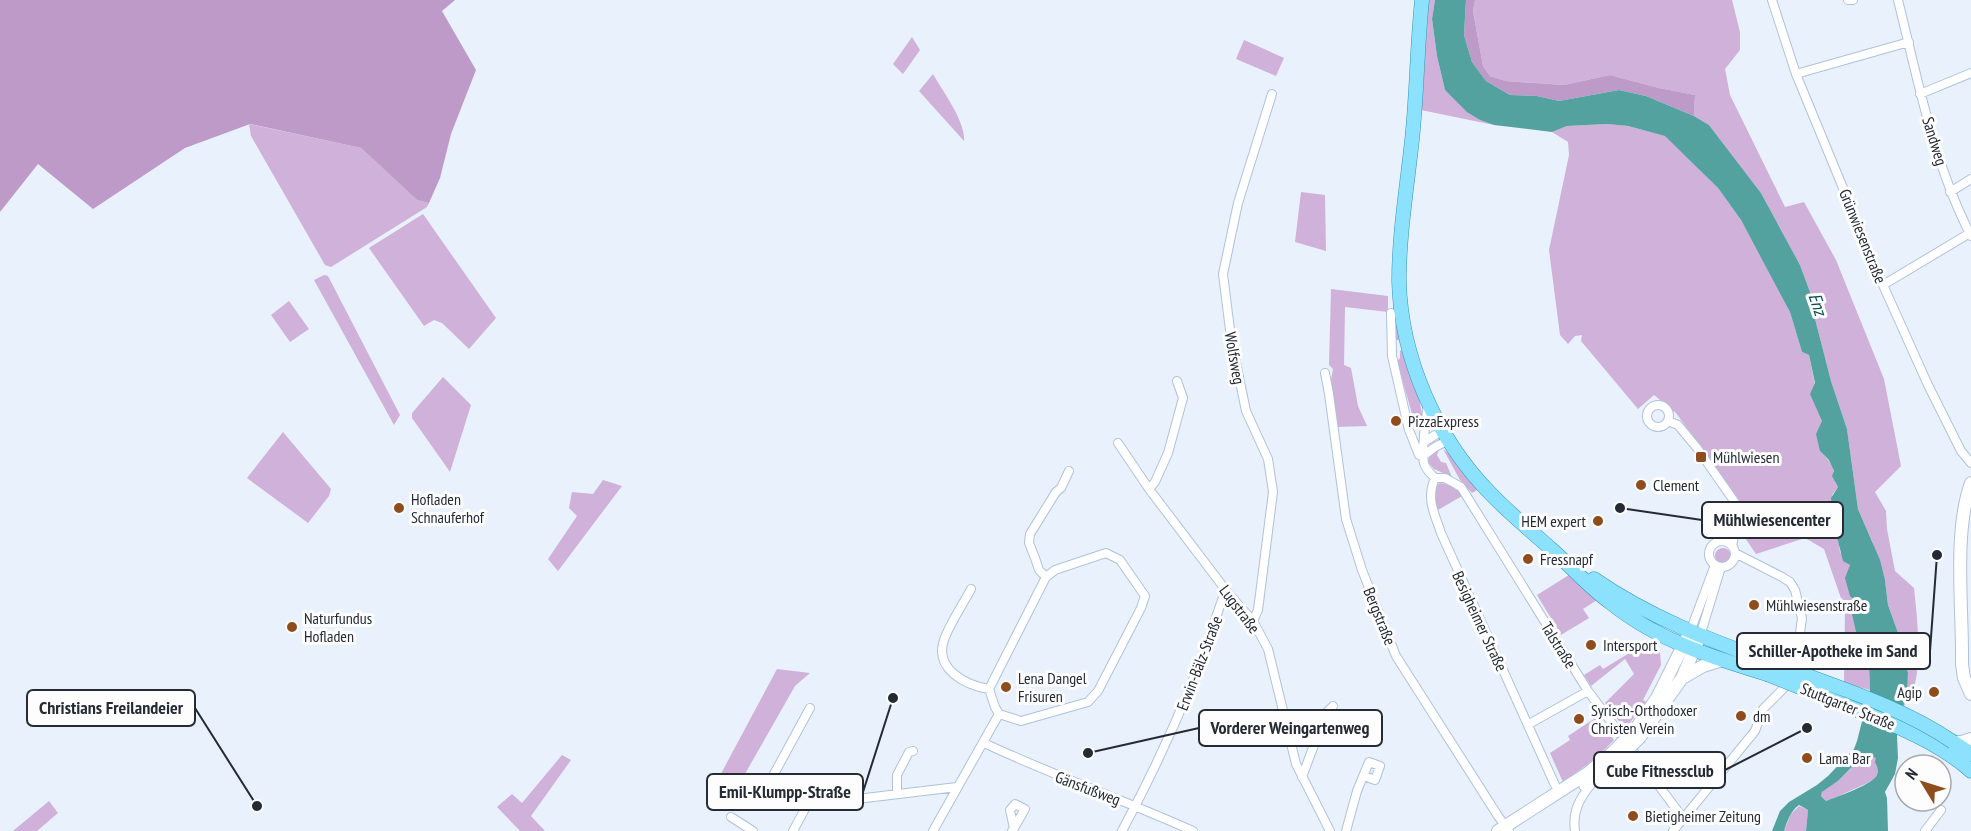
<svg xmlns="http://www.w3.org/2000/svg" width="1971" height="831" viewBox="0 0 1971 831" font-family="'PT Sans Narrow',sans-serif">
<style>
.green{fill:#cfb1d9}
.forest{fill:#be9ac9}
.water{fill:#54a29f;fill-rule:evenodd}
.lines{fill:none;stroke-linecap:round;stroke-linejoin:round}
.street-casing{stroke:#aec2db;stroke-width:10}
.secondary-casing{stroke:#aec2db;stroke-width:14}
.primary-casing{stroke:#3695b6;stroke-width:15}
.street{stroke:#fff;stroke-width:8}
.secondary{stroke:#fff;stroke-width:12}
.primary{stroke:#8ce2fd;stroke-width:14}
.secondary-bridge-casing{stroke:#aec2db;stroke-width:14;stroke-linecap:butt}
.primary-bridge-casing{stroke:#3695b6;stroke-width:15;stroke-linecap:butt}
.secondary-bridge{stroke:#fff;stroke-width:12}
.primary-bridge{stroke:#8ce2fd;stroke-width:14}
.poi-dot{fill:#8f4c1d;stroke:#fdfdfd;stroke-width:2}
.labels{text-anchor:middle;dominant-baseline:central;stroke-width:6;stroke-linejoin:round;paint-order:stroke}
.street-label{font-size:16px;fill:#242b35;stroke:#fdfdfd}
.poi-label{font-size:16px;fill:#242b35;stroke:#fdfdfd;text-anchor:start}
.water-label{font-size:18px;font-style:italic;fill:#034d4c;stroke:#fdfdfd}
.leader{fill:none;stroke:#242b35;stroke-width:2}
.callout-dot{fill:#242b35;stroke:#fdfdfd;stroke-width:2}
.callout{fill:#fdfdfd;stroke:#242b35;stroke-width:2}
.callout-label{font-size:18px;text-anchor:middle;font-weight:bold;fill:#242b35}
</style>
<rect width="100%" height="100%" fill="#e9f1fc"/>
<!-- green -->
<path class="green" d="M1425,0H1435L1432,19L1437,56L1445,90L1480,120L1494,125L1421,110Z
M1475,0H1732L1740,32V50L1725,69L1730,95L1785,207L1804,202L1836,260L1884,379L1901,466L1875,492L1886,511L1887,529L1895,571L1914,588C1917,618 1926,684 1904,706L1908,673L1901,641L1888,605L1885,580L1872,541L1858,509L1847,429L1831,381L1811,303L1810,292L1800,265L1761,193L1709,125L1694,116L1695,95L1659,88L1610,75L1564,85L1506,81L1490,76L1483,66L1473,11Z
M912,37L920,50L903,74L893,64Z
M1244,40L1284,58L1276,76L1236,59Z
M933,74C942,90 966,122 964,141L919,91Z
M249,124L361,148L417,200L429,203L427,207L331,267L325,265L251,136Z
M1607,124L1628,126L1666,136L1718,188L1741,220L1782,295L1790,312L1802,352L1809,355L1822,421L1820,451C1827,458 1833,464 1834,473C1835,480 1834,481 1838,487L1832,495L1840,552L1850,565L1848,572L1857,604V636L1869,664L1870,690L1844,683L1845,610L1824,549L1805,538L1756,554L1741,532L1743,524L1739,500L1676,413L1654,395L1638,409L1581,341L1582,335L1575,336L1568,344L1560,335L1549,250L1569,155L1568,142L1552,132L1567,126Z
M1301,192L1325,195L1326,251L1295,242Z
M423,214L496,318L469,349L442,323L434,320L424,326L369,248Z
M1394,267L1423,419L1424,427L1412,428L1411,422L1414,421L1397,361L1400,358V351L1402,350L1401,340H1396L1395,337L1393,300Z
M324,275L328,276L400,415L394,425L314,280Z
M1331,289L1388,296V312L1345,307L1344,365L1351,368L1358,406L1367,426L1336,427L1331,380L1333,369L1329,365Z
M289,301L309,329L290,342L271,315Z
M443,377L471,405L450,472L412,418V413Z
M283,432L331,489L329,496L308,523L247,478Z
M1439,449L1437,455L1441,462L1446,463L1452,477L1434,469L1428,462L1429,456Z
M1443,449L1452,456L1479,489L1472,493L1460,480Z
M603,480L622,486L558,571L548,559L577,516L569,508L572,492L593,494Z
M1440,483C1449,484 1457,488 1462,496L1438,510C1433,501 1431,489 1440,483Z
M1715 556a8 8 0 1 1 16 0a8 8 0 1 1-16 0Z
M1569,575L1597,600L1583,609L1589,618L1561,635L1537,595Z
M1646,643L1654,645L1660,652L1661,665L1643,700L1646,702L1625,729L1605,703L1634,674L1625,659L1591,686L1584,675L1600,665L1603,669Z
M777,669L810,673L795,686L725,809L708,798Z
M1597,717L1614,740L1596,758L1563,782L1550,753L1570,740L1568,736Z
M562,755L571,760L531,816L545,831H520L497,807L512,794L522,803Z
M1865,755L1877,758L1878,774L1874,780L1832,799L1826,801L1821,796L1822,792L1838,781Z
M49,801L58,813L37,831H13Z
M1799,806L1808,810L1806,831H1784L1791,814Z"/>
<!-- forest -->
<path class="forest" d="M0,0H455L442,11L476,70L451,134L440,178L429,203L417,200L361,148L250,124L185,148L93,209L38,164L0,212Z
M1466,0H1475L1473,11L1483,66L1490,76L1506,81L1564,85L1610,75L1659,88L1695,95L1694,116L1646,96L1619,90L1559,101L1537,96L1510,95L1486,81L1472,62L1464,35Z"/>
<!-- water -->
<path class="water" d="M1435,0H1466L1464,35L1472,62L1486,81L1510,95L1537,96L1559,101L1619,90L1646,96L1694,116L1709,125L1761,193L1800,265L1810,292L1811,303L1831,381L1847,429L1858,509L1880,560L1885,580L1888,605L1901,641L1908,673L1907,690L1897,736L1898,758L1895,774L1885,792L1887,798L1888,831H1806L1808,810L1799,805C1791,810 1787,822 1784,831H1772L1780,811L1789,802L1817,785L1828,776L1854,749L1857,741L1870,690L1869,664L1857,636L1852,614L1857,607L1855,601L1850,596L1845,578L1850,565L1843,561L1833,521L1831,498L1838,487L1832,476L1834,471L1829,460L1820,451L1816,434L1822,421L1810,394L1815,383L1809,355L1802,352L1790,312L1741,220L1718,188L1665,136L1628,126L1607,124L1567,126L1552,132L1494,125L1480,120L1467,112L1445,90L1437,56L1432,19ZM1864,755L1876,758L1875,762C1877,766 1879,771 1877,775C1874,784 1836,797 1826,801L1821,796L1822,792L1838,781Z"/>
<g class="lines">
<defs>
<path id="street" d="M1772,0L1796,74L1883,285L1928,385L1961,451L1971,463
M1848,0H1853
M1898,0C1918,80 1933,162 1971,236
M1796,74L1909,42
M1920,94L1971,73
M1950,192L1971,179
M1883,285L1970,233
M1391,313L1392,356L1409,430L1419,455L1423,456
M1325,373L1329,394L1346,519L1362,570L1396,656L1498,816L1509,831
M1428,405C1426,417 1421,453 1424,463C1425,469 1431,474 1435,478
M1647 416a11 11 0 1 1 22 0a11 11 0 1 1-22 0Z
M1668,421L1678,425L1697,448L1734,501L1736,525L1732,546
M1424,442L1443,430
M1118,443L1149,489L1228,593L1253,621L1268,649L1296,764L1330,831
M1423,456L1435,447L1449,440
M1435,478H1445L1461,487L1588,691L1683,818
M1435,478C1426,499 1434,512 1441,533L1555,785
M1149,489L1155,482L1168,453L1183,398L1177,381
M1722,541L1735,518
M1709 554a13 13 0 1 1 26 0a13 13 0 1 1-26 0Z
M1046,577L1039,570L1035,558L1029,543L1030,534L1056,492L1061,488L1069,471
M971,589C962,606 950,623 944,640C934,669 965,685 989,689
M1253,621L1258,610L1273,492L1268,459L1246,411L1231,338L1223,274L1238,203L1272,94
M1690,632L1715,565
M1700,636L1721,567
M1529,724L1588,691
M984,743C1052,775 1124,800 1193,831
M1302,777L1326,713L1333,706
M897,793V775L909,752L913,751
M807,805L777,787L773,781L774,774L810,708
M731,817L753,831
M793,831L807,805L957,787
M933,831L999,714L995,707L989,689L1046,577L1055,570L1106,553L1120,560L1145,596L1141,608L1098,691L1088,702L1021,721L999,714
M1012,831L1014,828L1025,809L1015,804L1010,810L1014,828
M1122,831C1162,757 1196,680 1222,600L1228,593
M1346,831L1357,791L1369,762L1380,766L1375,780L1364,776
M1575,831C1572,811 1580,798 1592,783
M1673,831L1755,731L1763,709L1785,687L1797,655L1802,618L1795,590L1790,582L1782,577L1735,553
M1925,831L1941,810"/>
<path id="secondary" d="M1971,483C1953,533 1963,609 1962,664L1964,678L1971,694
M1684,677L1703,666L1722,660
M1635,730L1657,698L1690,632
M1640,737L1682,678L1700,636
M1953,742H1962L1971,739
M1585,785L1617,760
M1498,831L1588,773L1612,753"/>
<path id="primary" d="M1422,0C1417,47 1417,94 1412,140C1407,187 1399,234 1399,281C1401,358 1436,438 1490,493C1509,513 1530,530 1550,548C1571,566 1589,587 1611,603C1657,640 1711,657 1767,674
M1594,579C1649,617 1709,640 1771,662
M1887,722C1917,735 1946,749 1971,771
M1953,742L1971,754"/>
</defs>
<!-- street casing -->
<use href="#street" class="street-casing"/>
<!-- secondary casing -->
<use href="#secondary" class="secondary-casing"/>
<!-- primary casing -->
<use href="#primary" class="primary-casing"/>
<!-- street -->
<use href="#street" class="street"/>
<!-- secondary -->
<use href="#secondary" class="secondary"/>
<!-- primary -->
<use href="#primary" class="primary"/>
<defs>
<path id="secondary-bridge" d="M1612,753L1635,730
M1617,760L1640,737"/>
<path id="primary-bridge" d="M1771,662C1832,686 1899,705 1953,742
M1767,674L1887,722"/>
</defs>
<!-- secondary-bridge casing -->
<use href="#secondary-bridge" class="secondary-bridge-casing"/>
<!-- primary-bridge casing -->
<use href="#primary-bridge" class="primary-bridge-casing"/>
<!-- secondary-bridge -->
<use href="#secondary-bridge" class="secondary-bridge"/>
<!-- primary-bridge -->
<use href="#primary-bridge" class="primary-bridge"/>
</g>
<!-- markers -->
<g class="poi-dot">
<circle cx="1396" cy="421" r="6"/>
<rect x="1695" y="451" width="12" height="12" rx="3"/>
<circle cx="1641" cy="485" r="6"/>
<circle cx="399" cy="508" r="6"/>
<circle cx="1598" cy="521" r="6"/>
<circle cx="1528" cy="559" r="6"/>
<circle cx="1754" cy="605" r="6"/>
<circle cx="292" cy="627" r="6"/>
<circle cx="1591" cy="645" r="6"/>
<circle cx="1006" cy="687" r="6"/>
<circle cx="1934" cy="692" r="6"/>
<circle cx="1741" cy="716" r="6"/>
<circle cx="1579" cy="719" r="6"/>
<circle cx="1807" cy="758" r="6"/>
<circle cx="1633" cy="816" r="6"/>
</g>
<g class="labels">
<!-- street labels -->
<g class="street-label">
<text transform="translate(1935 141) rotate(73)">Sandweg</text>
<text transform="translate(1863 236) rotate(68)">Grünwiesenstraße</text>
<text transform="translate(1235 358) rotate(80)">Wolfsweg</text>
<text transform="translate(1240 609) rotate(53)">Lugstraße</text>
<text transform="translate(1380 616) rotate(68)">Bergstraße</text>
<text transform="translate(1480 621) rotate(65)">Besigheimer Straße</text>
<text transform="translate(1559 645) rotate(58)">Talstraße</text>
<text transform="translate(1199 663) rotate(-69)">Erwin-Bälz-Straße</text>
<text transform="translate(1848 706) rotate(22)">Stuttgarter Straße</text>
<text transform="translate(1088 788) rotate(21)">Gänsfußweg</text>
</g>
<!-- poi labels -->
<g class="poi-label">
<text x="1408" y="421">PizzaExpress</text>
<text x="1713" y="457">Mühlwiesen</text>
<text x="1653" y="485">Clement</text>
<text x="411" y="499">Hofladen<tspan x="411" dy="18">Schnauferhof</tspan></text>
<text x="1586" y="521" text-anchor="end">HEM expert</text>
<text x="1540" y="559">Fressnapf</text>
<text x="1766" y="605">Mühlwiesenstraße</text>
<text x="304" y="618">Naturfundus<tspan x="304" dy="18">Hofladen</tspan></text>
<text x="1603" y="645">Intersport</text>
<text x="1018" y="678">Lena Dangel<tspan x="1018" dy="18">Frisuren</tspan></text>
<text x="1922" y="692" text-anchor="end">Agip</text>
<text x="1591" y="710">Syrisch-Orthodoxer<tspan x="1591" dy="18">Christen Verein</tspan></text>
<text x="1753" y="716">dm</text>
<text x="1819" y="758">Lama Bar</text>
<text x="1645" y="816">Bietigheimer Zeitung</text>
</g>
<!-- water labels -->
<g class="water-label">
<text transform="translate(1818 304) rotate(71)">Enz</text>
</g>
</g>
<!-- callouts -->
<path class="leader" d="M1620 508L1702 520M1937 555L1930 651M257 806L195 708M1088 753L1199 728M1807 728L1725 770M893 698L863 792"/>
<g class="callout-dot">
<circle cx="1620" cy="508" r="6"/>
<circle cx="1937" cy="555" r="6"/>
<circle cx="257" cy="806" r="6"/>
<circle cx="1088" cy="753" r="6"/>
<circle cx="1807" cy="728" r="6"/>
<circle cx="893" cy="698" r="6"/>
</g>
<g class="callout">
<rect x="1702" y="502" width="141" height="36" rx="6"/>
<rect x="1737" y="633" width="193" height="36" rx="6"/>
<rect x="27" y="690" width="168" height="36" rx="6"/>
<rect x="1199" y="710" width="183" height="36" rx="6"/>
<rect x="1594" y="752" width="131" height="36" rx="6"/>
<rect x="707" y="774" width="156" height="36" rx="6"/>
</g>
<g class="callout-label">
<text x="1772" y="526">Mühlwiesencenter</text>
<text x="1833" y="657">Schiller-Apotheke im Sand</text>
<text x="111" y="714">Christians Freilandeier</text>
<text x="1290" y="734">Vorderer Weingartenweg</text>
<text x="1660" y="777">Cube Fitnessclub</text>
<text x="785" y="798">Emil-Klumpp-Straße</text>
</g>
<!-- north arrow -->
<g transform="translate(1923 783) rotate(308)"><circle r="28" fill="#fdfdfd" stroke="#a6a9ad" stroke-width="1.5"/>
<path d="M0-4.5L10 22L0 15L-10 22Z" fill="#8f4c1d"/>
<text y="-9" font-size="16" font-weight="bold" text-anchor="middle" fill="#242b35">N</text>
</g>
</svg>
